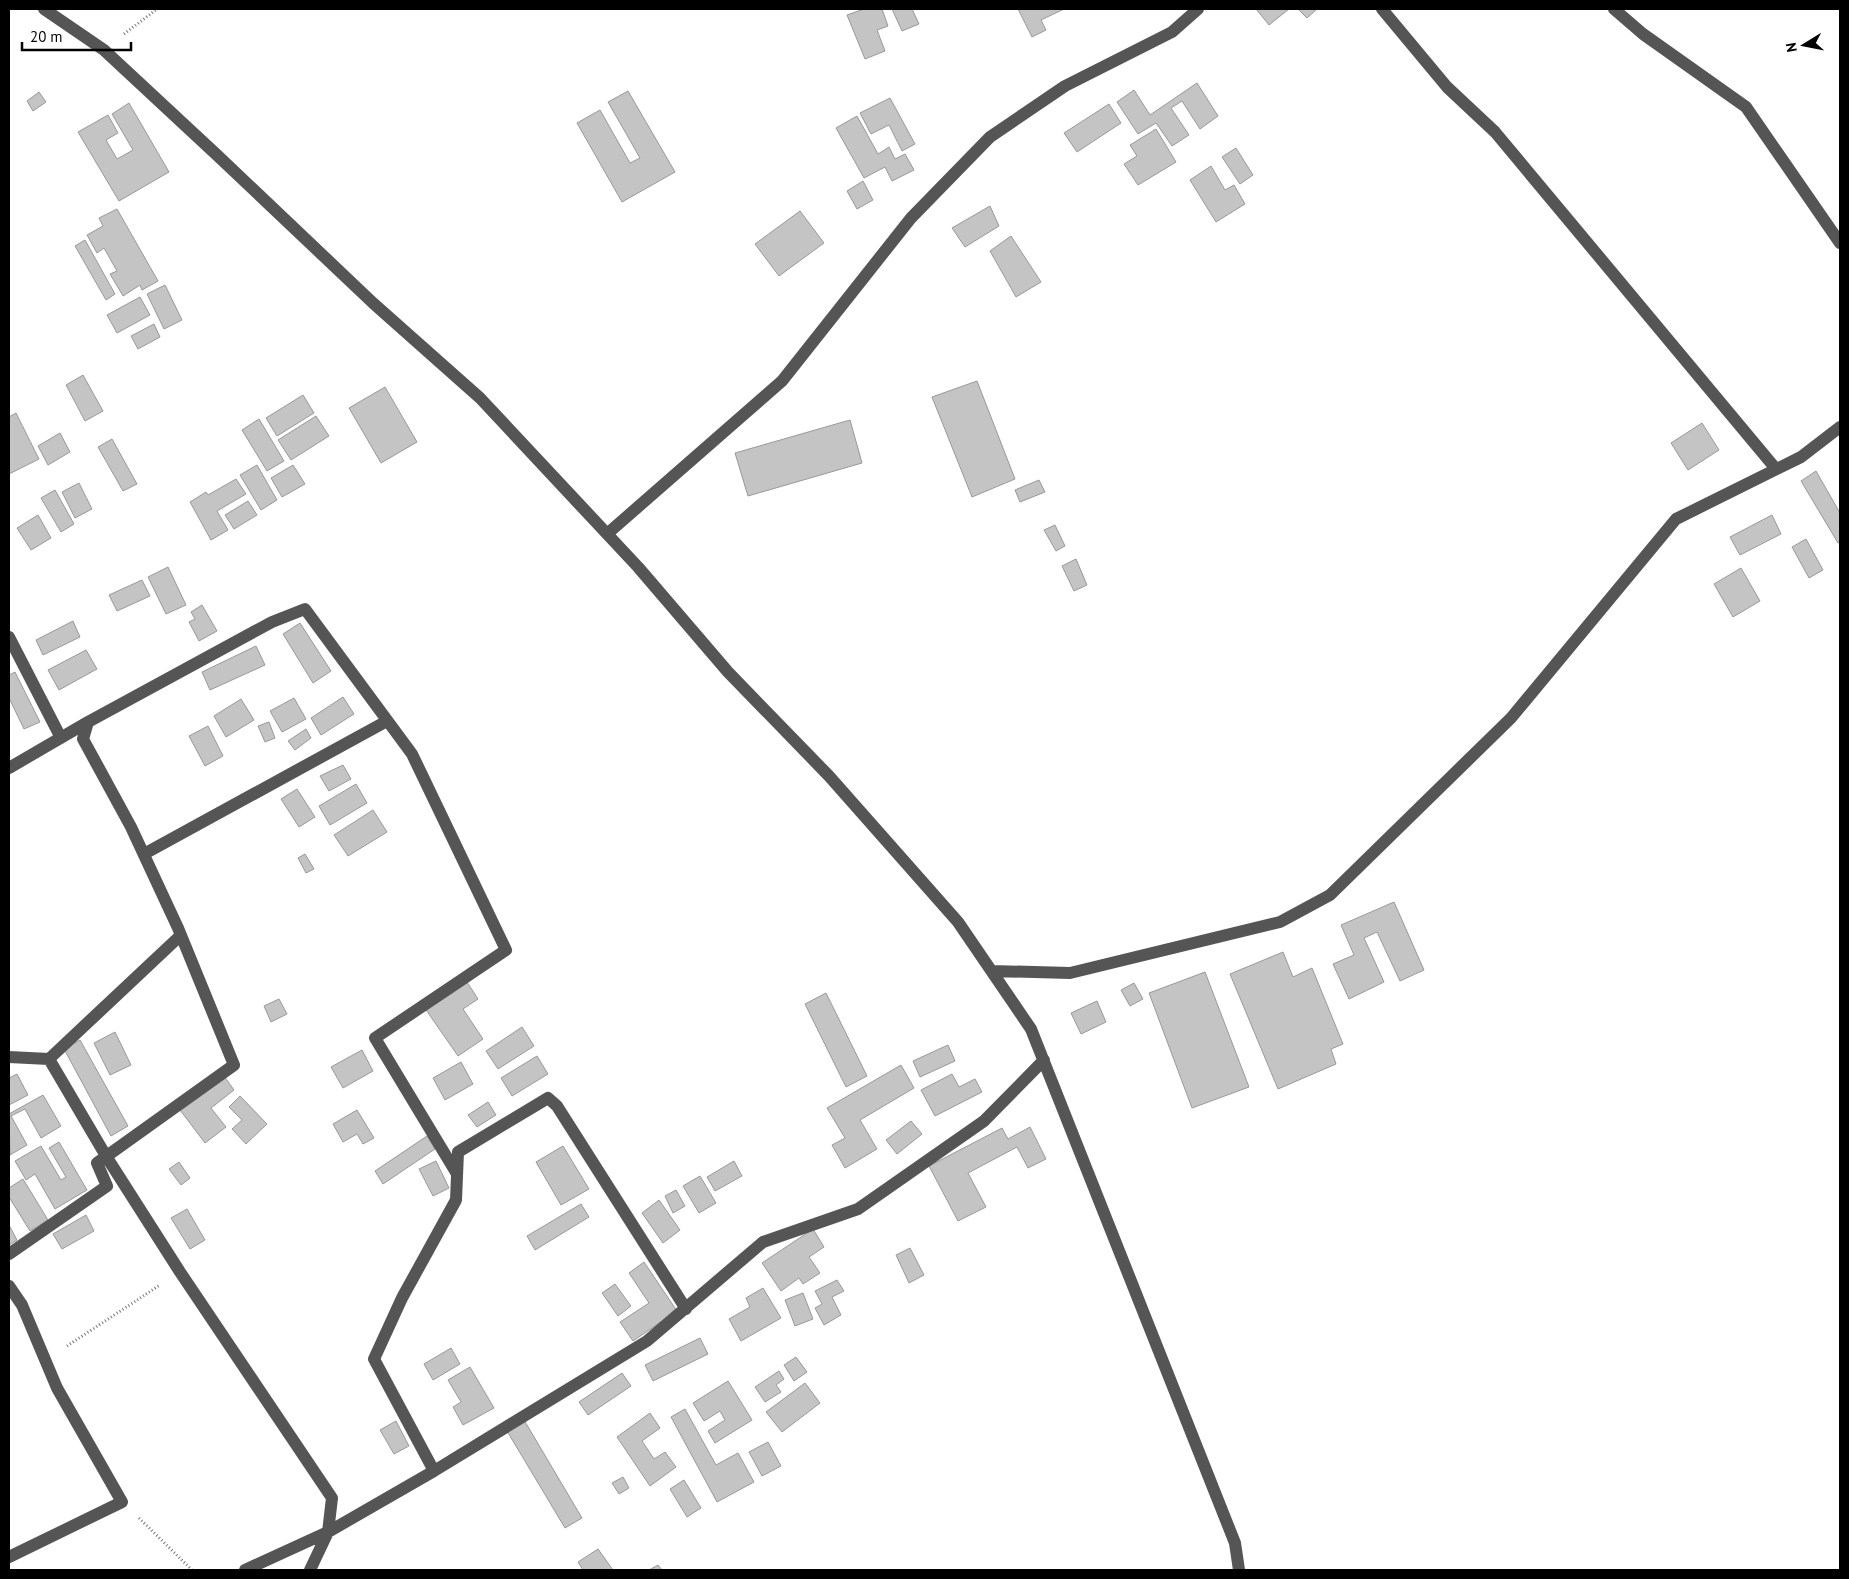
<svg xmlns="http://www.w3.org/2000/svg" width="1849" height="1579" viewBox="0 0 1849 1579" font-family="'PT Sans',sans-serif">
<style>
.building{fill:#c4c4c4;stroke:#999}
.lines{fill:none;stroke-linecap:round;stroke-linejoin:round}
.path{stroke:#777;stroke-width:3;stroke-dasharray:1 2.5;stroke-linecap:butt}
.minor{stroke:#555;stroke-width:12}
</style>
<rect width="100%" height="100%" fill="#fff"/>
<!-- building -->
<path class="building" d="M864,9H882L888,26L877,30L885,51L865,59L847,15Z
M892,9H912L919,24L902,31Z
M1018,9H1064L1041,20L1046,30L1032,37Z
M1256,9H1289L1269,25Z
M1298,9H1317L1307,18Z
M1197,83L1218,116L1200,129L1182,101L1171,108L1189,135L1172,146L1156,123L1138,134L1117,102L1134,90L1150,115Z
M628,91L675,172L622,202L577,123L600,110L630,163L640,158L608,102Z
M39,92L46,102L33,111L27,101Z
M890,98L915,144L902,151L889,125L871,134L860,113Z
M129,103L169,172L119,201L78,132L108,115L118,133L106,140L117,159L133,150L112,114Z
M1109,104L1121,123L1077,152L1064,133Z
M857,116L878,154L889,147L895,159L905,154L914,170L892,181L885,167L864,178L836,128Z
M1156,129L1176,162L1138,185L1124,164L1137,156L1130,145Z
M1236,148L1253,175L1240,184L1222,157Z
M1211,166L1225,190L1234,185L1245,204L1216,222L1190,180Z
M863,181L873,200L857,209L847,191Z
M990,206L999,226L965,247L952,228Z
M117,209L158,281L142,290L140,285L123,296L110,274L117,271L104,248L97,253L87,235L103,226L99,218Z
M800,211L824,243L779,276L755,244Z
M1011,236L1041,282L1016,297L990,251Z
M85,240L115,294L106,300L75,246Z
M165,285L182,320L164,329L147,294Z
M140,297L150,315L117,333L107,315Z
M154,324L160,337L138,349L131,336Z
M83,375L103,411L85,421L66,385Z
M977,381L1015,479L972,497L932,397Z
M385,387L417,442L381,463L349,408Z
M303,395L314,413L277,436L266,418Z
M16,413L39,459L9,474V417Z
M316,416L329,436L291,460L278,440Z
M259,419L284,461L267,471L242,430Z
M850,420L862,463L748,496L735,453Z
M1702,423L1719,450L1688,470L1671,443Z
M60,433L70,452L48,465L38,446Z
M112,439L137,484L123,491L98,447Z
M257,465L277,500L261,510L240,475Z
M293,465L305,484L282,497L271,478Z
M1816,471L1840,513V542L1838,543L1801,481Z
M236,479L246,494L217,511L228,530L211,540L190,502L206,492L208,495Z
M1039,480L1045,492L1020,502L1015,490Z
M79,483L92,509L75,518L62,492Z
M55,490L74,524L61,532L41,498Z
M248,501L257,515L234,529L225,515Z
M38,515L51,538L31,550L17,528Z
M1772,515L1781,534L1740,555L1730,537Z
M1055,525L1065,546L1056,551L1044,530Z
M1806,539L1823,570L1809,578L1792,547Z
M1076,559L1087,585L1074,591L1062,566Z
M168,567L186,605L166,614L148,577Z
M1741,568L1760,601L1733,617L1714,584Z
M142,580L150,596L117,611L109,595Z
M202,605L217,631L199,641L189,622L195,619L191,612Z
M73,621L80,637L43,655L36,640Z
M300,623L331,671L313,683L283,634Z
M256,646L265,665L210,690L202,672Z
M86,650L97,669L59,690L48,670Z
M15,672L40,722L24,729L9,698V675Z
M343,697L354,714L321,735L311,718Z
M294,698L306,719L282,732L270,711Z
M241,699L254,720L226,737L214,716Z
M269,722L275,738L265,742L258,726Z
M208,726L223,756L205,766L189,736Z
M306,729L311,738L295,750L288,741Z
M343,765L351,779L329,791L320,776Z
M356,784L367,803L330,825L319,806Z
M297,789L315,817L299,827L281,799Z
M373,810L387,832L348,856L334,835Z
M305,854L314,869L306,873L298,858Z
M1394,902L1424,970L1400,981L1377,932L1364,938L1384,982L1349,999L1333,964L1354,955L1341,925Z
M1283,952L1293,977L1312,968L1343,1044L1331,1049L1336,1064L1278,1089L1230,974Z
M1205,972L1249,1087L1192,1108L1149,993Z
M465,979L478,999L463,1009L483,1039L458,1056L424,1007Z
M1134,983L1143,999L1130,1006L1121,990Z
M826,993L867,1076L846,1087L805,1004Z
M279,999L287,1014L271,1022L264,1006Z
M1097,1001L1106,1022L1081,1034L1071,1013Z
M522,1027L534,1046L498,1069L486,1051Z
M115,1032L131,1065L110,1075L94,1043Z
M80,1040L128,1126L111,1136L64,1049Z
M948,1045L955,1061L920,1077L913,1061Z
M362,1050L373,1071L343,1088L331,1067Z
M537,1056L548,1074L512,1096L501,1078Z
M461,1062L473,1084L445,1100L433,1078Z
M901,1065L914,1088L860,1120L877,1149L845,1168L832,1145L845,1138L827,1108Z
M17,1074L28,1095L9,1105V1078Z
M952,1074L959,1087L975,1079L982,1092L935,1116L921,1090Z
M224,1076L234,1090L211,1108L226,1127L205,1143L180,1110Z
M43,1095L61,1126L41,1138L25,1109L11,1116L27,1145L10,1155L9,1114Z
M240,1096L267,1124L246,1144L232,1129L242,1120L229,1107Z
M488,1102L496,1115L477,1127L468,1115Z
M357,1110L374,1138L363,1144L357,1134L343,1142L333,1124Z
M911,1121L922,1134L897,1154L886,1140Z
M1030,1127L1046,1159L1028,1168L1017,1147L968,1173L986,1207L958,1221L929,1166L1002,1128L1008,1139Z
M427,1136L435,1149L383,1184L375,1171Z
M59,1142L87,1190L55,1209L35,1174L26,1180L15,1161L41,1146L61,1180L66,1177L49,1148Z
M563,1146L589,1189L561,1205L536,1162Z
M436,1161L449,1188L433,1196L419,1169Z
M734,1161L742,1176L715,1191L707,1177Z
M179,1162L190,1178L181,1185L169,1169Z
M700,1176L716,1203L699,1213L683,1186Z
M23,1179L48,1220L30,1231L9,1197V1188Z
M676,1190L685,1206L673,1213L665,1196Z
M659,1200L680,1230L663,1243L642,1213Z
M581,1204L589,1217L535,1250L527,1236Z
M187,1209L205,1240L190,1249L171,1218Z
M86,1215L94,1231L62,1249L53,1234Z
M9,1225L17,1240L9,1245Z
M813,1229L824,1247L809,1257L820,1273L803,1284L799,1278L781,1291L762,1263Z
M910,1248L924,1275L909,1283L896,1255Z
M644,1262L677,1311L633,1341L620,1322L649,1303L629,1273Z
M837,1280L844,1291L832,1297L841,1315L824,1325L815,1308L822,1304L815,1291Z
M615,1284L631,1306L618,1316L602,1293Z
M763,1288L781,1318L741,1341L729,1319L750,1307L746,1298Z
M803,1293L813,1319L795,1326L785,1300Z
M700,1338L708,1354L653,1381L645,1365Z
M451,1348L460,1364L433,1380L424,1364Z
M796,1357L807,1372L794,1381L784,1365Z
M470,1367L494,1408L463,1425L453,1407L461,1402L448,1380Z
M779,1371L784,1379L776,1385L781,1392L765,1402L755,1387Z
M622,1373L631,1386L588,1415L579,1402Z
M728,1381L752,1420L715,1443L708,1431L725,1420L720,1411L704,1421L693,1403Z
M805,1383L820,1403L782,1432L766,1412Z
M685,1409L716,1465L738,1453L754,1482L717,1502L671,1417Z
M650,1413L660,1428L642,1441L654,1459L665,1452L676,1467L650,1486L617,1437Z
M524,1420L582,1518L565,1528L507,1431Z
M396,1421L409,1446L394,1454L380,1430Z
M768,1442L781,1466L762,1476L749,1452Z
M623,1477L629,1488L619,1494L612,1483Z
M684,1480L701,1508L687,1517L670,1489Z
M598,1549L613,1570H583L578,1562Z
M658,1565L662,1570H649Z"/>
<g class="lines">
<!-- path -->
<path class="path" d="M124,34L157,9
M67,1346L160,1285
M139,1518L192,1570"/>
<!-- minor -->
<path class="minor" d="M44,9L104,50L218,156L373,303L480,398L638,567L728,672L829,776L958,922L1031,1029L1235,1543L1239,1570
M1382,9L1447,87L1495,132L1776,469
M1614,9L1643,34L1746,107L1840,243
M607,534L782,381L911,218L990,137L1065,86L1172,32L1198,9
M9,637L61,738
M9,768L88,722
M144,854L387,721
M992,971L1070,973L1280,922L1330,895L1511,718L1676,519L1801,457L1840,427
M9,1057L49,1059L106,1156L180,1272L332,1498L328,1532L245,1570
M49,1059L181,935
M9,1254L107,1186L97,1163L234,1065L178,928L131,827L83,739L88,722L272,622L305,609L412,754L506,950L375,1038L457,1174
M9,1286L22,1305L57,1388L122,1502L9,1557
M434,1471L374,1359L402,1298L456,1200L458,1152L548,1098L557,1106L686,1309
M310,1570L328,1532L434,1471L647,1341L763,1242L858,1209L984,1121L1044,1060"/>
</g>
<!-- border -->
<rect width="1849" height="1579" fill="none" stroke="#000000" stroke-width="20"/>
<!-- north arrow -->
<g transform="translate(1804 45) rotate(260)" stroke="#ffffff" stroke-width="4" paint-order="stroke">
<path d="M0-4L9 19L0 12L-9 19Z" fill="#000000"/>
<text y="-8" font-size="14" font-weight="bold" text-anchor="middle" fill="#000000">N</text>
</g>
<!-- scale -->
<path d="M22 42v8h109v-8" fill="none" stroke="#000000" stroke-width="2.5"/>
<text x="30" y="42" font-size="15" fill="#000000" stroke="#ffffff" stroke-width="4" paint-order="stroke">20 m</text>
</svg>
